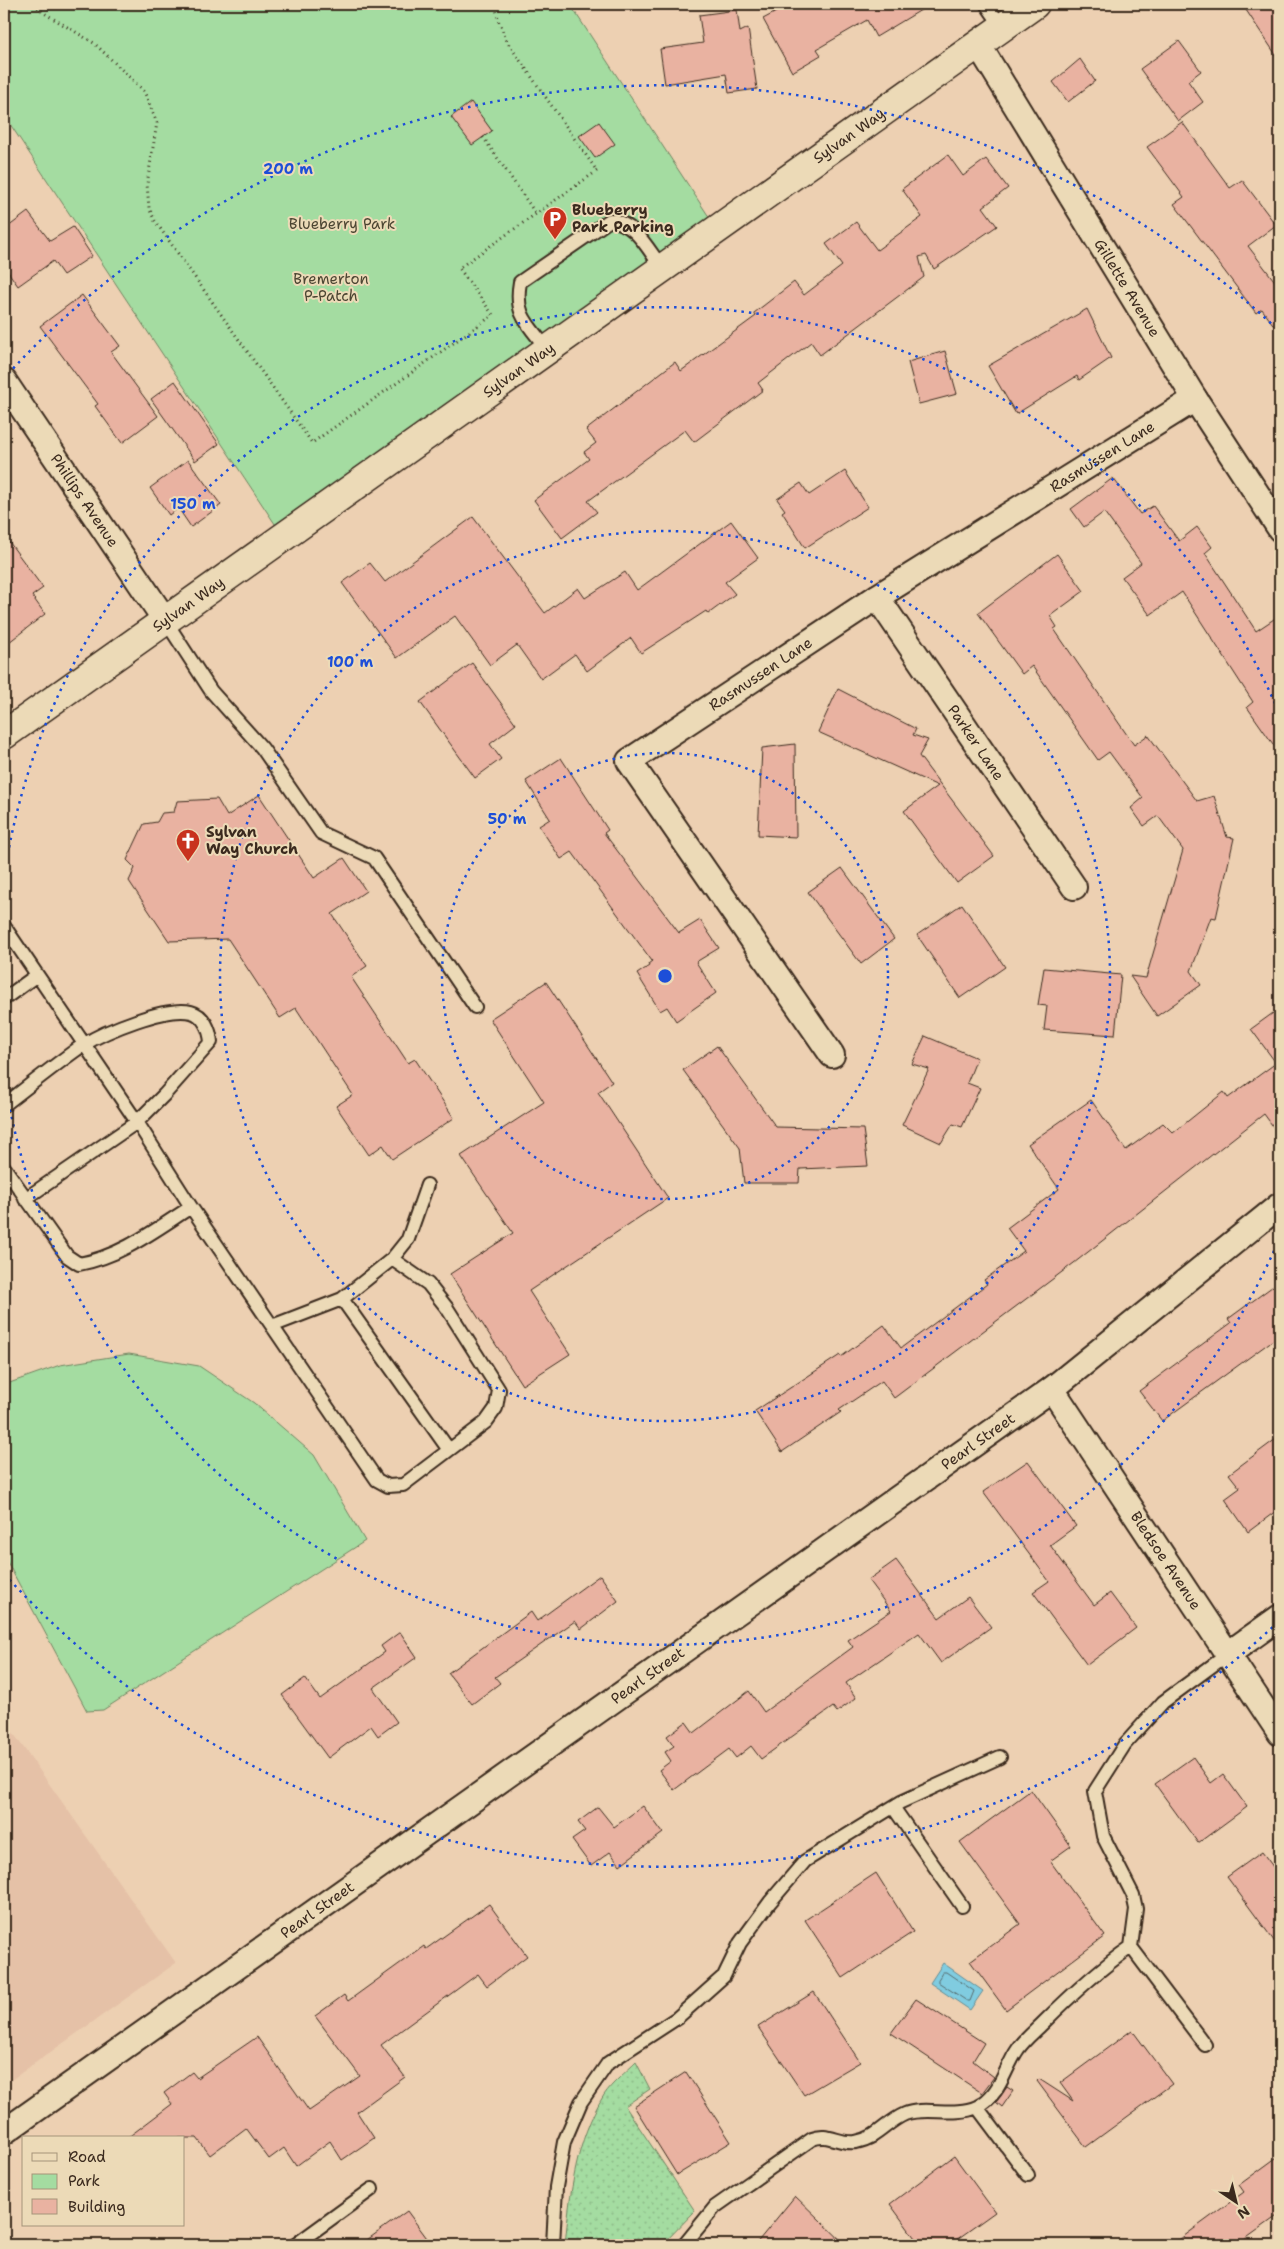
<svg xmlns="http://www.w3.org/2000/svg" width="1284" height="2249" viewBox="0 0 1284 2249" font-family="'Shantell Sans',sans-serif">
<style>
.built{fill:#e5c1a7}
.grass{fill:url(#grass-dots);stroke:#708360}
.park{fill:#a4dca1;stroke:#708360}
.water{fill:#80cce0;stroke:#648b92}
.lines{fill:none;stroke-linecap:round;stroke-linejoin:round}
.shore{stroke:#576b6c;stroke-width:1}
.building{fill:#e9b2a1;stroke:#3b2a1e}
.service-casing{stroke:#3b2a1e;stroke-width:16}
.minor-casing{stroke:#3b2a1e;stroke-width:28}
.secondary-casing{stroke:#3b2a1e;stroke-width:31}
.path{stroke:#3b2a1e;stroke-width:3;stroke-dasharray:1 4;stroke-linecap:butt}
.service{stroke:#ecdab7;stroke-width:12}
.minor{stroke:#ecdab7;stroke-width:24}
.secondary{stroke:#ecdab7;stroke-width:28}
.ring{fill:none;stroke:#1d4ed8;stroke-width:2.5;stroke-dasharray:2.5 5}
.labels{text-anchor:middle;dominant-baseline:central;stroke-width:4;stroke-linejoin:round;paint-order:stroke}
.street-label{font-size:15px;fill:#3b2a1e;stroke:#ecdab7}
.poi-label{font-size:15px;font-weight:bold;fill:#3b2a1e;stroke:#ecdab7;text-anchor:start}
.park-label{font-size:15px;fill:#4b4532;stroke:#ecdab7}
.centre{fill:#1d4ed8;stroke:#ecdab7;stroke-width:2.5}
.ring-label{font-size:15px;text-anchor:middle;font-weight:bold;fill:#1d4ed8;stroke:#ecdab7;stroke-width:4;stroke-linejoin:round;paint-order:stroke}
</style>
<defs>
<pattern id="grass-dots" width="8" height="8" patternUnits="userSpaceOnUse" patternTransform="scale(1.25)"><rect width="8" height="8" fill="#a4dca1"/><path d="M2 2h.1M6 6h.1" fill="none" stroke="#8ebd8a" stroke-width="1.8" stroke-linecap="round"/></pattern>
</defs>
<rect width="100%" height="100%" fill="#edd0b2"/>
<filter id="ink" filterUnits="userSpaceOnUse"><feTurbulence type="fractalNoise" baseFrequency=".02" numOctaves="2"/><feDisplacementMap in="SourceGraphic" scale="10" xChannelSelector="R" yChannelSelector="G"/><feConvolveMatrix kernelMatrix="1 2 1 2 8 2 1 2 1" color-interpolation-filters="sRGB"/></filter>
<g filter="url(#ink)">
<!-- built -->
<path class="built" d="M4,1720L176,1963L4,2085Z"/>
<!-- grass -->
<path class="grass" d="M636,2062L650,2089L625,2106L695,2211L662,2245H565C570,2193 576,2140 604,2095C612,2083 626,2072 636,2062Z"/>
<!-- park -->
<path class="park" d="M4,4H581L573,9L717,229L283,536L4,115Z
M129,1354L199,1366L254,1403L314,1455L365,1541L103,1710L87,1711L4,1556V1385L60,1365Z"/>
<!-- water -->
<path class="water" d="M943,1963L983,1991L970,2010L930,1983Z"/>
<g class="lines">
<!-- shore -->
<path class="shore" d="M943,1972H946L974,1991L970,2001H967L938,1982V1980Z"/>
</g>
<!-- building -->
<path class="building" d="M791,4H931L876,37L867,20L817,49L821,55L792,72L763,19Z
M1242,4H1280V61Z
M737,10L740,32L748,28L757,89L729,93L726,74L665,84L660,49L703,43L699,15Z
M1179,41L1201,71L1188,81L1203,102L1178,121L1140,69Z
M1080,59L1095,81L1068,102L1053,82Z
M471,102L492,131L472,145L451,117Z
M599,122L615,144L595,158L579,136Z
M1182,122L1230,188L1242,180L1276,225L1248,246L1280,288V334L1262,309L1256,313L1174,204L1184,197L1147,147Z
M948,155L963,176L986,159L1008,188L983,207L997,226L934,269L926,255L919,257L924,277L820,355L811,342L758,383L763,390L694,442L685,430L588,501L597,512L562,538L534,500L589,459L584,452L596,443L586,430L675,362L681,371L756,316L754,313L794,282L804,295L842,266L826,244L856,222L877,250L922,217L902,189Z
M28,212L50,241L73,227L92,256L63,275L53,261L18,286L4,266V230Z
M82,295L120,346L111,352L158,416L122,443L95,406L98,404L40,326Z
M1087,309L1111,358L1079,380L1077,376L1016,414L988,366Z
M945,351L957,394L919,404L908,362Z
M175,381L219,444L195,461L151,399Z
M188,460L221,505L191,527L178,508L169,515L150,488Z
M845,471L868,507L805,548L782,512L785,510L777,499L801,483L809,495Z
M1113,478L1140,514L1153,506L1179,541L1197,527L1212,547L1205,553L1256,631L1280,615V754L1247,707L1253,702L1182,592L1150,615L1122,577L1141,563L1104,512L1084,527L1071,509Z
M473,517L545,613L578,588L585,598L625,572L637,590L731,521L758,558L725,582L735,594L708,614L706,611L641,653L631,638L587,671L575,654L541,679L517,645L490,665L455,616L397,658L342,583L370,563L385,582Z
M4,535L43,588L32,596L45,614L4,646Z
M1057,554L1084,591L1050,616L1057,627L1054,629L1134,745L1148,735L1197,801L1214,796L1227,837L1234,838L1216,918L1211,917L1191,971L1201,985L1157,1016L1130,976L1146,978L1183,850L1158,816L1144,826L1131,808L1143,798L1109,752L1098,760L1032,666L1022,674L978,613Z
M472,663L516,724L490,744L501,759L475,778L420,702Z
M838,689L916,729L913,735L928,740L919,756L994,856L957,883L904,811L938,786L818,732Z
M795,744L796,837L758,835L762,748Z
M561,758L608,830L604,833L679,933L700,920L719,948L696,962L716,993L676,1021L667,1007L660,1011L637,974L649,966L648,964L652,961L572,852L561,859L539,826L550,819L526,781Z
M259,795L314,878L344,858L366,891L332,914L367,966L351,977L408,1063L415,1059L454,1118L392,1159L383,1145L369,1155L336,1106L353,1095L296,1008L280,1018L228,939L169,941L129,881L135,868L127,860L144,824L157,822L162,813L174,812L177,801L217,799L227,816Z
M842,868L894,939L861,964L808,892Z
M962,904L1005,967L960,998L917,935Z
M1044,968L1121,975L1115,1035L1044,1030L1047,1006L1038,1005Z
M546,982L612,1082L598,1092L668,1198L529,1291L570,1354L522,1385L450,1274L513,1233L461,1156L544,1102L490,1019Z
M1280,1008V1136L1264,1114L1074,1263L894,1398L882,1381L839,1410L841,1412L782,1452L755,1411L840,1355L841,1357L884,1325L901,1348L987,1284L984,1280L1024,1251L1007,1228L1059,1189L1028,1144L1091,1100L1126,1150L1163,1123L1173,1133L1224,1092L1228,1098L1276,1063L1251,1029Z
M925,1036L977,1058L967,1083L980,1088L962,1127L953,1124L941,1143L902,1125L929,1069L912,1064Z
M717,1046L776,1127L863,1129L868,1166L800,1169L799,1183H744L740,1148L683,1070Z
M1280,1281V1335L1162,1421L1139,1391L1231,1323L1228,1319Z
M1280,1436V1508L1248,1532L1225,1499L1240,1488L1229,1474Z
M1028,1461L1076,1526L1050,1545L1094,1605L1110,1593L1136,1628L1087,1665L1033,1592L1049,1581L983,1492Z
M896,1560L939,1618L968,1597L991,1627L941,1663L919,1633L846,1683L856,1698L837,1712L833,1707L761,1759L751,1746L736,1758L729,1749L674,1790L659,1770L671,1761L665,1752L674,1746L667,1736L686,1722L694,1733L749,1691L764,1712L853,1647L848,1640L891,1611L868,1580Z
M600,1575L618,1601L581,1629L575,1621L495,1677L500,1683L472,1704L448,1673L531,1612L537,1621Z
M400,1632L417,1657L373,1688L397,1722L378,1736L371,1726L328,1758L282,1695L305,1678L320,1699L385,1652L381,1646Z
M1193,1757L1211,1783L1223,1774L1247,1807L1198,1843L1155,1784Z
M1031,1790L1071,1846L1050,1861L1105,1936L1006,2010L970,1961L1020,1924L960,1842Z
M643,1806L663,1833L620,1865L610,1852L591,1866L572,1840L585,1831L578,1822L598,1807L614,1827Z
M1262,1852L1280,1876V1949L1227,1877Z
M876,1873L913,1932L843,1978L805,1920Z
M489,1904L527,1956L487,1986L478,1974L381,2045L405,2077L357,2112L374,2138L342,2160L330,2141L296,2166L284,2148L269,2159L246,2128L210,2155L197,2138H127L172,2104L164,2093L192,2072L197,2078L257,2037L309,2111L360,2076L315,2016L344,1995L348,2001L424,1946L426,1949Z
M814,1992L860,2062L804,2095L758,2027Z
M916,1999L984,2043L973,2061L994,2077L982,2093L891,2033Z
M1132,2030L1172,2084L1086,2147L1037,2081L1039,2079L1073,2101L1060,2083Z
M686,2072L731,2142L677,2175L634,2106Z
M1007,2087L1013,2091L1002,2107L996,2102Z
M1280,2155V2214L1237,2245H1172L1244,2192L1239,2185Z
M954,2156L995,2212L949,2245H920L890,2204Z
M795,2196L846,2245H755Z
M407,2211L432,2245H360Z"/>
<g class="lines">
<defs>
<path id="service" d="M986,4L1002,27
M547,349C528,324 514,315 520,282L610,220C636,223 647,248 662,268
M165,620L211,691L262,748L321,833L374,858L475,1007
M4,926L137,1122L191,1207C155,1230 122,1256 79,1264L67,1256L4,1167
M4,999L37,975
M4,1105C30,1085 56,1064 83,1045C105,1031 166,1006 191,1012C204,1015 210,1030 211,1042L164,1095L137,1122L25,1199
M191,1207L377,1480L388,1486L403,1485L486,1422L496,1408L499,1390L447,1308L428,1284L392,1259
M342,1299L449,1450
M272,1326L342,1299L392,1259L408,1239L427,1185
M893,1807L962,1906
M1205,2045L1131,1947L1136,1909L1133,1895L1103,1836L1095,1791L1125,1744L1163,1702L1228,1654
M977,2107L1028,2175
M295,2245L372,2189
M553,2245L556,2187L564,2142L581,2102L608,2063L677,2018L724,1976L740,1943L770,1902L805,1861L901,1802L1000,1757
M684,2245L715,2207L812,2139C829,2132 839,2145 856,2142C878,2138 886,2122 905,2114C924,2106 955,2117 977,2107C1001,2095 1004,2069 1018,2049C1024,2040 1034,2032 1042,2024C1070,1996 1099,1969 1131,1947"/>
<g id="minor">
<path id="s1" d="M978,44L1195,399L1280,529"/>
<path id="s2" d="M4,381L165,620"/>
<path id="s3" d="M877,597L1074,887"/>
<path id="s4" d="M832,1055L629,761L877,597L1195,399"/>
<path id="s5" d="M1052,1389L1280,1733"/>
<path d="M1228,1654L1280,1617"/>
<path id="s6" d="M4,2132L1052,1389L1280,1205"/>
</g>
<g id="secondary">
<path id="s7" d="M4,735L1035,4"/>
</g>
</defs>
<!-- service casing -->
<use href="#service" class="service-casing"/>
<!-- minor casing -->
<use href="#minor" class="minor-casing"/>
<!-- secondary casing -->
<use href="#secondary" class="secondary-casing"/>
<!-- path -->
<path class="path" d="M34,4L44,13L94,43L144,91L157,123L147,184L149,208L155,221L312,443L493,315L459,268L597,171L508,43L499,23L495,4
M483,137L536,214"/>
<!-- service -->
<use href="#service" class="service"/>
<!-- minor -->
<use href="#minor" class="minor"/>
<!-- secondary -->
<use href="#secondary" class="secondary"/>
</g>
</g>
<!-- distance rings -->
<g class="ring">
<circle cx="665" cy="976" r="223"/>
<circle cx="665" cy="976" r="445"/>
<path d="M1280 1237A668 668 0 0 1 4 1075M4 877A668 668 0 0 1 1280 715"/>
<path d="M1278 1622A891 891 0 0 1 8 1578M8 374A891 891 0 0 1 1278 330"/>
</g>
<!-- icons -->
<defs>
<symbol id="parking-pin" viewBox="-11 -11 22 30"><path d="M0 17L-7.5 6A9.5 9.5 0 1 1 7.5 6Z" fill="#c8321e" stroke="#ecdab7"/><path d="M-3.5-5.5H1a3.5 3.5 0 0 1 0 7H-1V5.5H-3.5ZM-1-3.4V-.6H.8a1.4 1.4 0 0 0 0-2.8Z" fill="#fff"/></symbol>
<symbol id="church-pin" viewBox="-11 -11 22 30"><path d="M0 17L-7.5 6A9.5 9.5 0 1 1 7.5 6Z" fill="#c8321e" stroke="#ecdab7"/><path d="M-1.2-6h2.4v3.5h3.3v2.4h-3.3V6h-2.4V-.1h-3.3v-2.4h3.3Z" fill="#fff"/></symbol>
</defs>
<g fill-rule="evenodd">
<use href="#parking-pin" x="541" y="205" width="28" height="38"/>
<use href="#church-pin" x="174" y="827" width="28" height="38"/>
</g>
<g class="labels">
<!-- street labels -->
<g class="street-label">
<text stroke="none"><textPath href="#s7" startOffset="1036">Sylvan Way</textPath></text>
<text stroke="none"><textPath href="#s1" startOffset="286">Gillette Avenue</textPath></text>
<text stroke="none"><textPath href="#s7" startOffset="631">Sylvan Way</textPath></text>
<text stroke="none"><textPath href="#s4" startOffset="920">Rasmussen Lane</textPath></text>
<text stroke="none"><textPath href="#s2" startOffset="144">Phillips Avenue</textPath></text>
<text stroke="none"><textPath href="#s7" startOffset="226">Sylvan Way</textPath></text>
<text stroke="none"><textPath href="#s4" startOffset="515">Rasmussen Lane</textPath></text>
<text stroke="none"><textPath href="#s3" startOffset="176">Parker Lane</textPath></text>
<text stroke="none"><textPath href="#s6" startOffset="1194">Pearl Street</textPath></text>
<text stroke="none"><textPath href="#s5" startOffset="206">Bledsoe Avenue</textPath></text>
<text stroke="none"><textPath href="#s6" startOffset="789">Pearl Street</textPath></text>
<text stroke="none"><textPath href="#s6" startOffset="384">Pearl Street</textPath></text>
</g>
<!-- poi labels -->
<g class="poi-label">
<text x="572" y="210">Blueberry<tspan x="572" dy="17">Park Parking</tspan></text>
<text x="206" y="832">Sylvan<tspan x="206" dy="17">Way Church</tspan></text>
</g>
<!-- park labels -->
<g class="park-label">
<text x="342" y="224">Blueberry Park</text>
<text x="331" y="279">Bremerton<tspan x="331" dy="17">P-Patch</tspan></text>
</g>
</g>
<circle cx="665" cy="976" r="8" class="centre"/>
<g class="ring-label">
<text x="288" y="174">200 m</text>
<text x="193" y="509">150 m</text>
<text x="350" y="667">100 m</text>
<text x="507" y="824">50 m</text>
</g>
<!-- margin -->
<rect width="1284" height="2249" fill="none" stroke="#ecdab7" stroke-width="20"/>
<rect x="10" y="10" width="1264" height="2229" fill="none" stroke="#3b2a1e" stroke-width="2" filter="url(#ink)"/>
<!-- legend -->
<rect x="22" y="2136" width="162" height="90" fill="#ecdab7" stroke="#a5947a"/>
<rect x="32" y="2153" width="25" height="8" fill="#ecdab7" stroke="#a5947a"/>
<text x="68" y="2162" font-size="15" fill="#3b2a1e">Road</text>
<rect x="32" y="2174" width="25" height="15" fill="#a4dca1" stroke="#a5947a"/>
<text x="68" y="2186" font-size="15" fill="#3b2a1e">Park</text>
<rect x="32" y="2199" width="25" height="15" fill="#e9b2a1" stroke="#a5947a"/>
<text x="68" y="2212" font-size="15" fill="#3b2a1e">Building</text>
<!-- north arrow -->
<g transform="translate(1236 2202) rotate(145)" stroke="#ecdab7" stroke-width="4" paint-order="stroke">
<path d="M0-4L9 19L0 12L-9 19Z" fill="#3b2a1e"/>
<text y="-8" font-size="14" font-weight="bold" text-anchor="middle" fill="#3b2a1e">N</text>
</g>
</svg>
